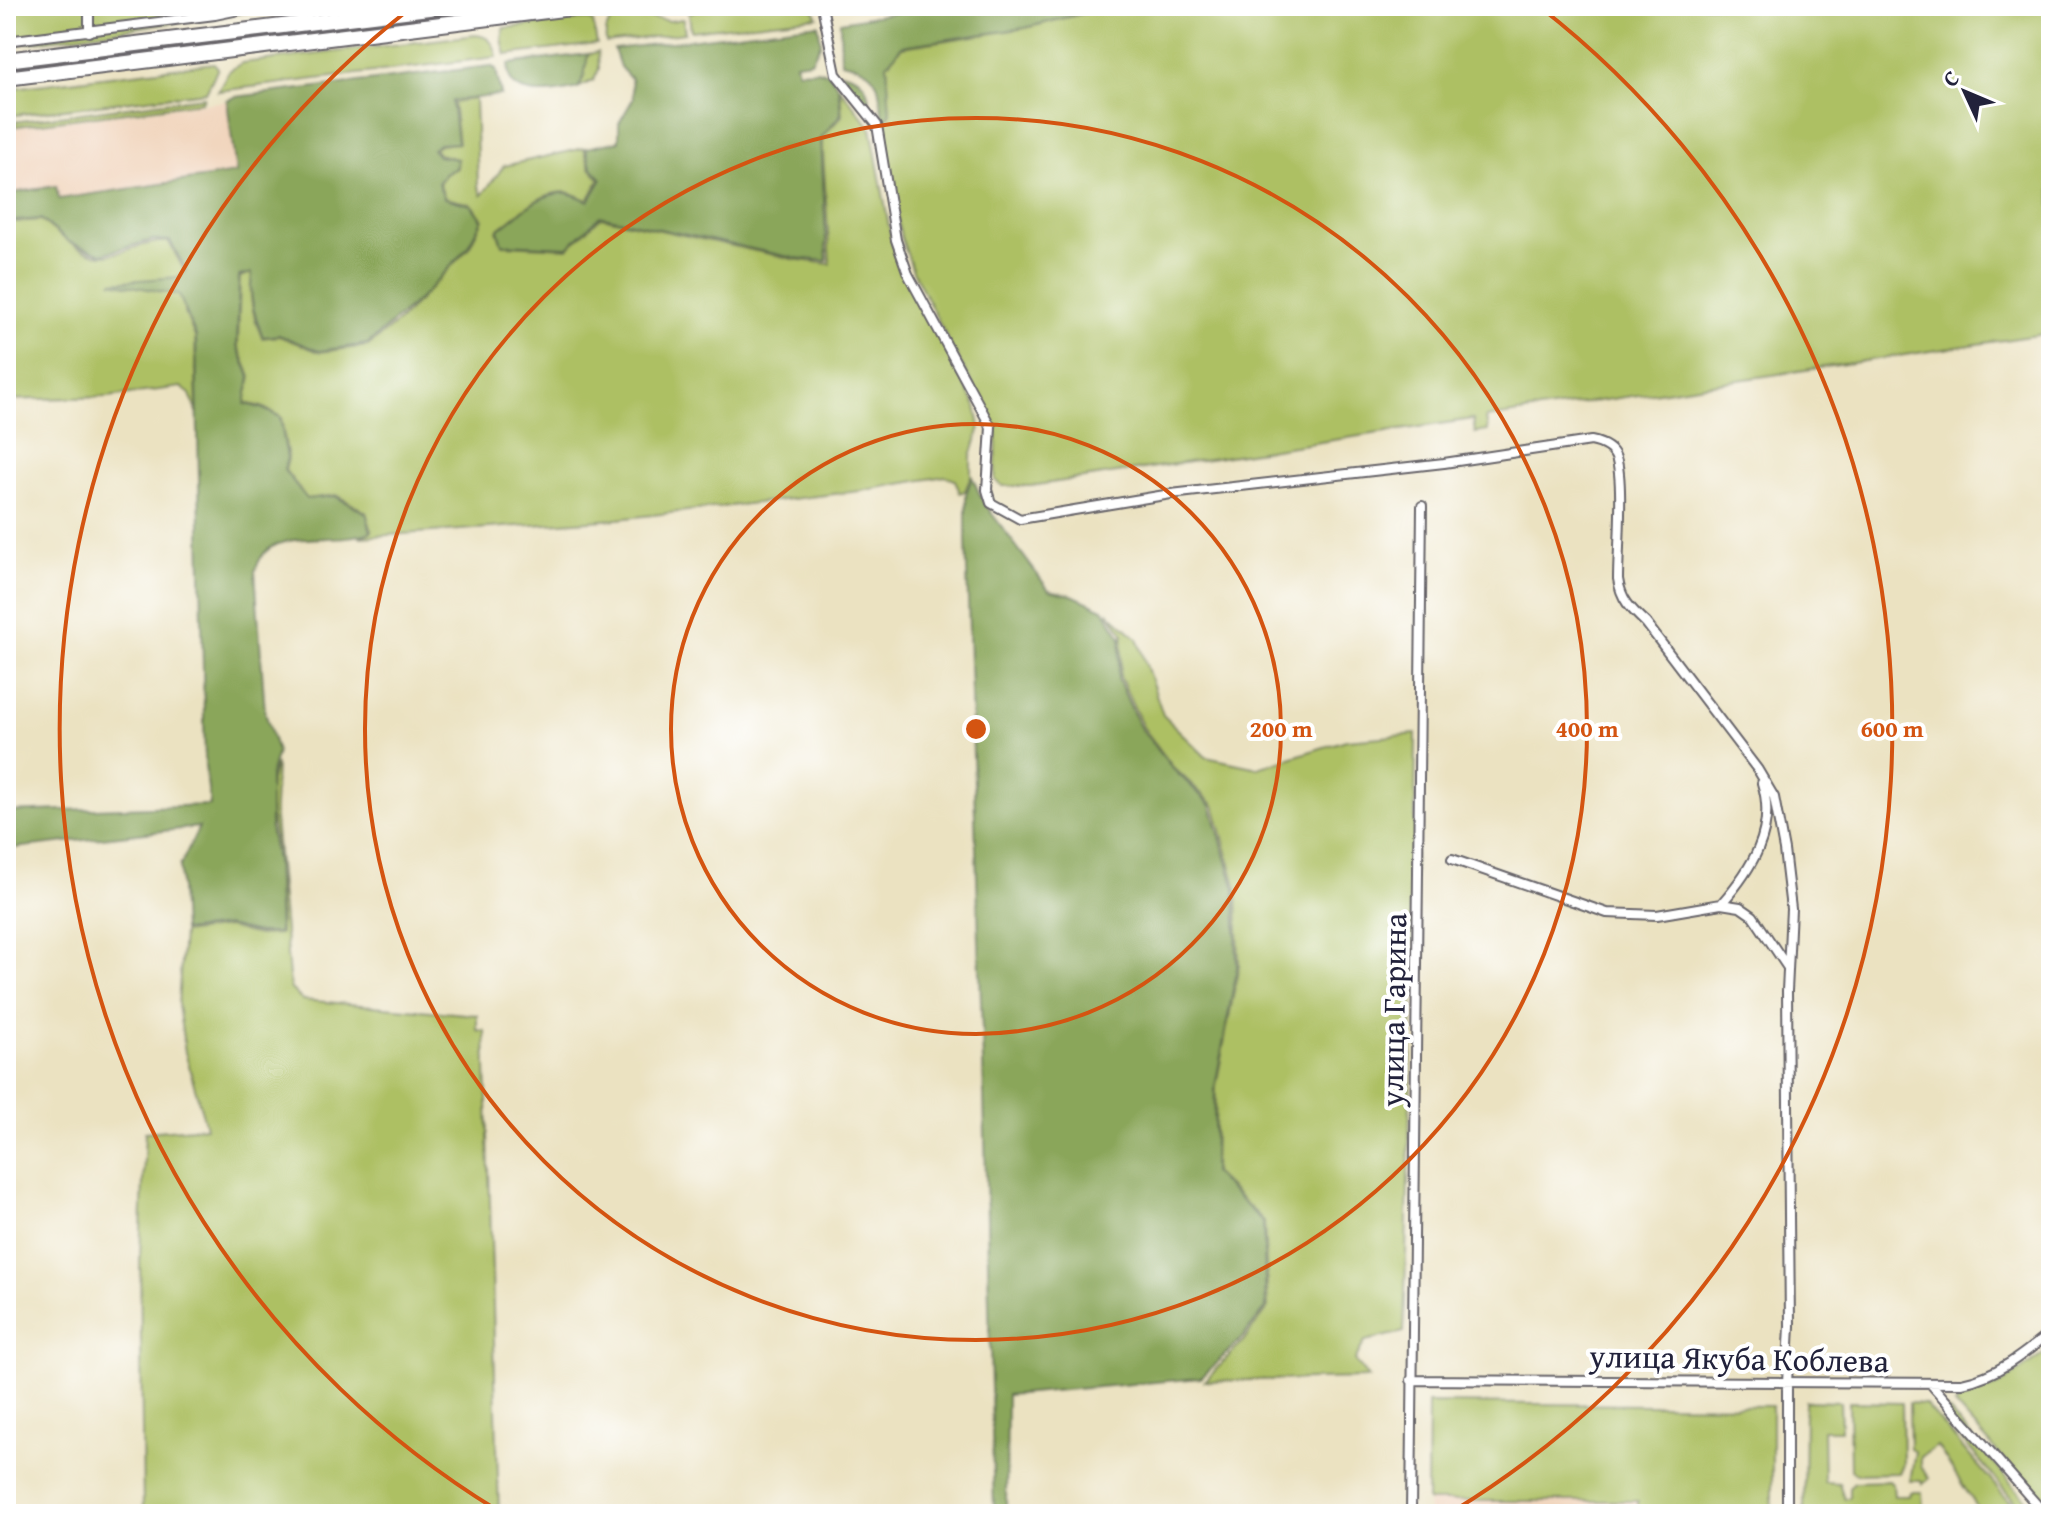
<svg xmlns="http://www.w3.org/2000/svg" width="2057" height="1520" viewBox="0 0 2057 1520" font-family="'Gentium Book Plus',serif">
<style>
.built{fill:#f1d5bd}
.green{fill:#adc064;stroke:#687150;stroke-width:2}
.forest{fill:#8aa65a;stroke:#56644a;stroke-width:2}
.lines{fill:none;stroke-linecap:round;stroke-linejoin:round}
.street-casing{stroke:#68656a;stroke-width:12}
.primary-casing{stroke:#68656a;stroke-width:18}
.street{stroke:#fff;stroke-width:8}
.primary{stroke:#fff;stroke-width:14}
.ring{fill:none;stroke:#d45411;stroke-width:4}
.labels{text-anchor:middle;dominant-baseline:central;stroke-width:8;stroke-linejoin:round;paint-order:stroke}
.street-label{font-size:32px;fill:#22223b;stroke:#fff}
.centre{fill:#d45411;stroke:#fff;stroke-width:4}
.ring-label{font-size:24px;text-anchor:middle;font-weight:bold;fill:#d45411;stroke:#fff;stroke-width:8;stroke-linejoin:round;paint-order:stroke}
</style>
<rect width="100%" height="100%" fill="#fff"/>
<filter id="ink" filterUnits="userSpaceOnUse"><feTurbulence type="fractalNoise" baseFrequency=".0125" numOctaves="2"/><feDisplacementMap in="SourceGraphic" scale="16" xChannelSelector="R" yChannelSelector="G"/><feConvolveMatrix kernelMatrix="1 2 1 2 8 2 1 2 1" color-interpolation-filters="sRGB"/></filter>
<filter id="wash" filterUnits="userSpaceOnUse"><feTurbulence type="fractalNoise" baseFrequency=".006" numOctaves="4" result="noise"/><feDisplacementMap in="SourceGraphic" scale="32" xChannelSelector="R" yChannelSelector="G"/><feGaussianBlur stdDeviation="1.8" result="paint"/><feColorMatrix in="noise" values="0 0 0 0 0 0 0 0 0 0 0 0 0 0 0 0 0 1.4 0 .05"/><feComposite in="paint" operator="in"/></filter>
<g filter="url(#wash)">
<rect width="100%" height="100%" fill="#ebe2c1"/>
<!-- built -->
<path class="built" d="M226,101L235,172L59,198L56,186L6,193V129Z
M1427,1501H1638V1514H1428Z"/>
<!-- green -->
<path class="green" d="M6,6H294L6,46Z
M708,6H811L818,17L691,31L689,13Z
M1113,6H2051V333L1486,418L1488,431L1475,433L1473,419L1031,486H1003L995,480L997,436L988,411L952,348L913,271L901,237L886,162L883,121L890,115L887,64L902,47L1026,28Z
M627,14L670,21L683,19L685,33L606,43C604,26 610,18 627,14Z
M587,19L593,22L597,44L506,55L502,39L504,28Z
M476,35C490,36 495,45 497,57L218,91L229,71L242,63Z
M598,52L599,69L594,80L578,88L584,77L588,54Z
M214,63L218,68L206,92L6,116V89Z
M840,88L871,128L894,254L976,406L980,427L971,457V476L965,491L960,493L955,480L945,476L860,491L618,519L360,537L372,531L366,512L336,495L307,499L285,470L288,459L281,417L262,407L245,403L251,376L238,346L240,277L252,273C248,298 253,315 262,338L279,336L319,352L368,346L400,320L469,248L483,219L471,204L445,198L439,183L446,174L457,168L458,159L438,154L434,148L440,145L458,143L453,102L475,99L478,186L482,195L504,166L584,148L590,168L600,179L588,200C581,198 571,191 564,192C536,193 518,216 497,230L502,245L568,248L601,217L792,259L830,264L822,137L842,116Z
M204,97L202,102L11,127L6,123Z
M6,217L16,222L41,220C58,234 78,252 101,255C118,257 144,240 169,242L184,270L185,313L195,337L197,413L190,394L181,387L108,397L6,400Z
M1107,611L1137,638L1163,715L1206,757L1258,768L1346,740L1416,734L1413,990L1404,1332L1365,1341L1355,1360L1368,1378L1205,1381L1244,1340L1268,1308L1264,1221L1214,1173L1216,1086L1239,965L1237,889L1214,805L1173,767L1143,727L1120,677L1123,633Z
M276,764L274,807L290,988L302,1000L477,1015V1030L485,1031L499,1514H143L140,1256L145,1132L206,1127L185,1052L178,1005L183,933L227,927L258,935L280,934C279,911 280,887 278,864C275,833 262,794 276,764Z
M2051,1349V1512L1955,1405L1959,1400L1998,1386Z
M1805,1401L1840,1402L1841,1430H1823L1824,1482L1839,1483L1844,1498H1849V1488L1854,1482L1889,1481L1893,1485L1894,1496H1909L1910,1492H1922L1923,1514H1870L1863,1508L1858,1514L1840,1508L1828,1514H1804Z
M1849,1402L1902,1403L1903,1464L1899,1473L1856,1474L1850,1470Z
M1428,1403L1772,1406V1514H1638V1501H1427Z
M1909,1403L1925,1404L2020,1514H1976L1979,1510L1937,1446L1921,1457V1466L1929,1478L1922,1484L1921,1481H1910L1915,1452L1910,1449Z
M1947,1409L2038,1514H2025L1941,1415Z"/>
<!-- forest -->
<path class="forest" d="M933,6H1109L1025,28L902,46L887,64L890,115L883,121C878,85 882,69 841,62L840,22Z
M818,24L821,43L811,61L796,63L798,71L817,70L828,73L838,86L841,114L821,138L827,261L794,258L600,216L568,247L502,244L498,230C518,216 537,193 565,193C572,193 582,199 589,201L602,179L591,167L586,148L619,141V123L633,99L631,79L620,67L614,49Z
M588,54L584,77L578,88C554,94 503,102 509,64Z
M490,66L496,69L501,95L452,101L457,143L439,144L432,149L438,156L457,159L456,168L446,173L438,183L444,198L471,205L482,220L467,248L427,292L368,344L319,351L279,335L263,337C254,314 249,298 252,273L239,276L237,346L250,376L245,404L261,408L280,417L287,458L284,470L307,499L335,496L366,513L371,532C341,543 299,533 274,546C263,551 259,560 255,571L265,712L277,752L270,776V828L276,861L279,933H258L227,926L183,931L180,866L199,827L6,849V812L210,805L205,766L196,336L179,295L111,282L180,277L186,270L170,241L153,240L102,254L69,242L41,219L15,221L6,217V194L56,186L59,199L236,173L227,100L235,97Z
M841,72C865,76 869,88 870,110Z
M972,477L984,503L1049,590L1072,595L1103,609L1121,637L1118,679L1140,727L1173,769L1211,805L1235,889L1237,967L1215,1087L1213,1173L1263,1222L1266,1308L1243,1337L1201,1378L1007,1395L1006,1514H994L984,1095L966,539V494Z"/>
</g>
<g filter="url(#ink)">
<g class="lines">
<defs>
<path id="street" d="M822,6L836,74L877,125L896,240L908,274L991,427L987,490L991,503L1020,519L1171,494L1444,463L1591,441C1601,443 1612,447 1616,458C1624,480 1618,552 1618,579C1621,600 1631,609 1646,623L1758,770L1774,797L1784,850L1791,909L1787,991L1790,1326L1787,1383V1514
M89,32V6
M6,41L215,15L258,6
M1452,859L1607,913L1657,915L1721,904L1740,907L1753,916L1788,968
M1721,904C1751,870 1777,830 1762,783
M1411,1380L1962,1383C1997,1376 2024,1354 2051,1332
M1931,1384L2045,1514
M1411,1514L1422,506"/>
<path id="primary" d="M6,60L445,6
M6,78L587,6"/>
</defs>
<!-- street casing -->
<use href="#street" class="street-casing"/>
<!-- primary casing -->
<use href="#primary" class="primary-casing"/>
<!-- street -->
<use href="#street" class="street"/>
<!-- primary -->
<use href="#primary" class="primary"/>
</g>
</g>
<!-- distance rings -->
<g class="ring">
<circle cx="976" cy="729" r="305"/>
<circle cx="976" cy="729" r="611"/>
<path d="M497 1510A916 916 0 0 1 412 7M1540 7A916 916 0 0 1 1455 1510"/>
</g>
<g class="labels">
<!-- street labels -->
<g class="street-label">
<text transform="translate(1393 1010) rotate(-89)">улица Гарина</text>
<text transform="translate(1739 1358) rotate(1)">улица Якуба Коблева</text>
</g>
</g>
<circle cx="976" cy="729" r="12" class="centre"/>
<g class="ring-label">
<text x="1281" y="737">200 m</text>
<text x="1587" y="737">400 m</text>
<text x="1892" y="737">600 m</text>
</g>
<!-- margin -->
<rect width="2057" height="1520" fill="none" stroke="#fff" stroke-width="32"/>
<!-- north arrow -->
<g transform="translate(1965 92) rotate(314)" stroke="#ffffff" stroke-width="6" paint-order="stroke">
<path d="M0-6L14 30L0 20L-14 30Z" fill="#22223b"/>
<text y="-12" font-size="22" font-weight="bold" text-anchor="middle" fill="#22223b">С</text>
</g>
</svg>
